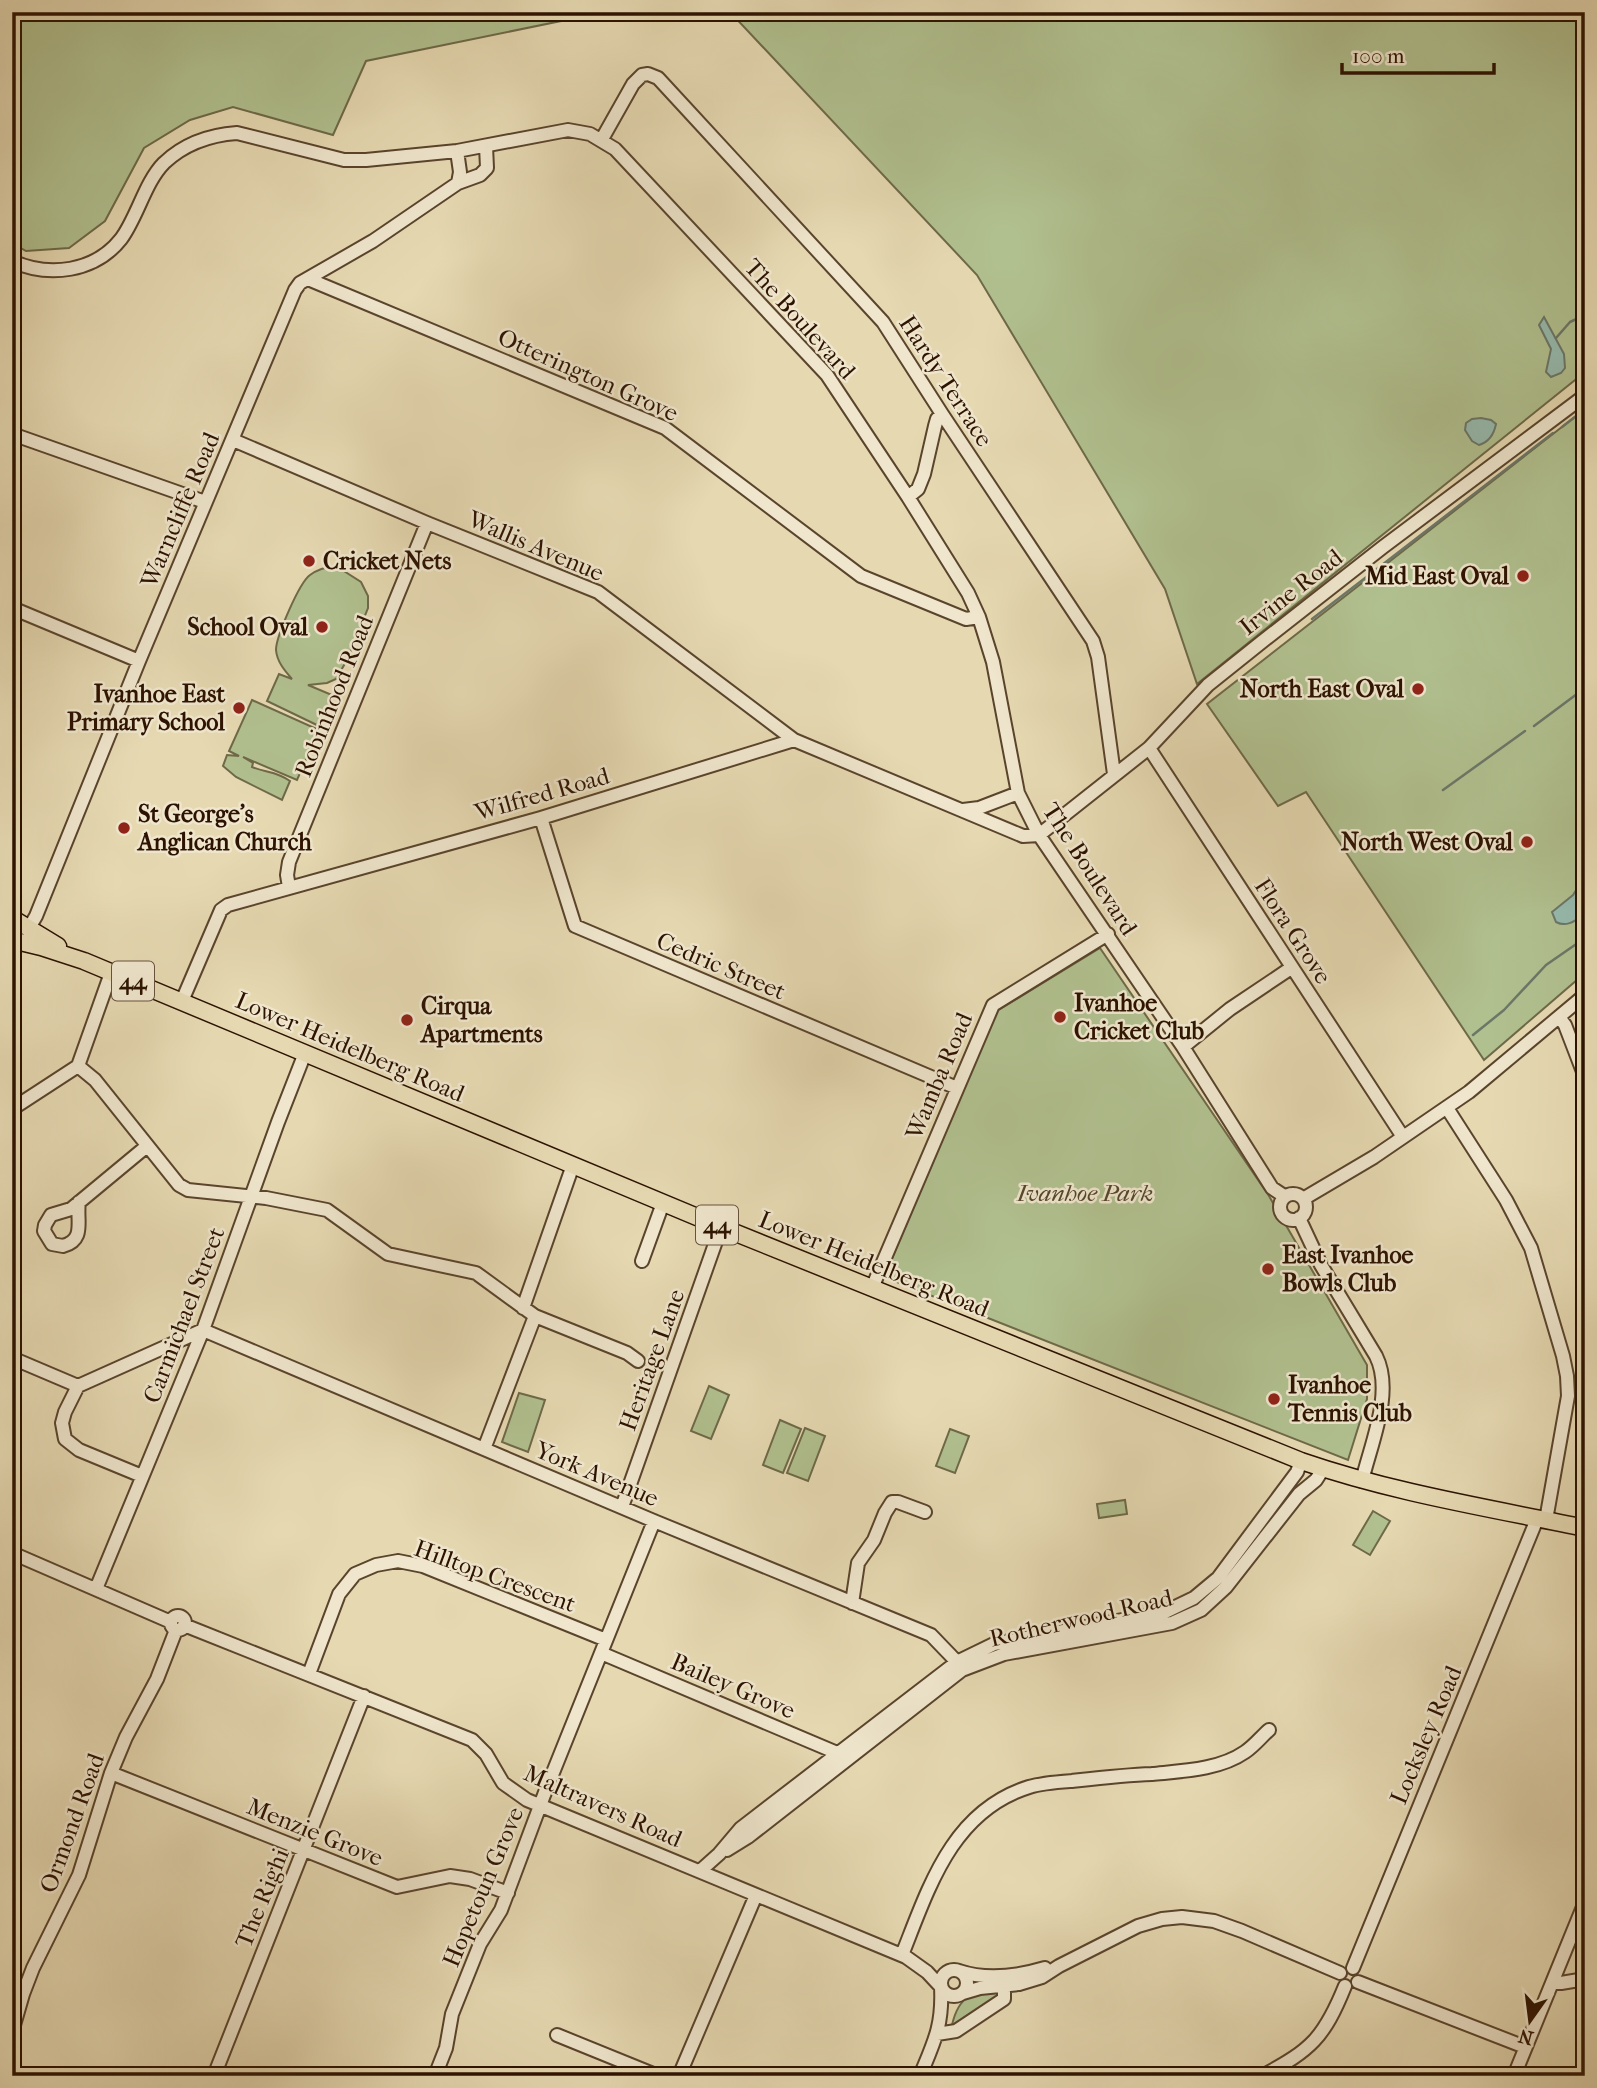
<svg xmlns="http://www.w3.org/2000/svg" width="1597" height="2088" viewBox="0 0 1597 2088" font-family="'IM FELL French Canon',serif">
<style>
.green{fill:#b1c08f;stroke:#6e6948;stroke-width:2}
.water{fill:#96baad;stroke:#6c7768;stroke-width:2}
.lines{fill:none;stroke-linecap:round;stroke-linejoin:round}
.stream{stroke:#6c7768;stroke-width:2.5}
.minor-casing{stroke:#5a442c;stroke-width:16}
.major-casing{stroke:#2c1200;stroke-width:19}
.minor{stroke:#efe6cd;stroke-width:12}
.major{stroke:#e6d9b2;stroke-width:16}
.poi-dot{fill:#8f2418;stroke:#efe6cd;stroke-width:2.5}
.labels{text-anchor:middle;dominant-baseline:central;stroke-width:5;stroke-linejoin:round;paint-order:stroke}
.shield{fill:#efe6cd;stroke:#66523e;stroke-width:2}
.shield-label{font-size:23px;font-weight:bold;fill:#2c1200}
.street-label{font-size:24px;fill:#2c1200;stroke:#efe6cd}
.poi-label{font-size:24px;font-weight:bold;fill:#2c1200;stroke:#efe6cd;text-anchor:start}
.park-label{font-size:24px;font-style:italic;fill:#54462b;stroke:#efe6cd}
</style>
<rect width="100%" height="100%" fill="#e6d9b2"/>
<filter id="stains"><feTurbulence type="fractalNoise" baseFrequency=".00286" numOctaves="4"/><feColorMatrix values="0 0 0 0 .2 0 0 0 0 .09 0 0 0 0 .02 0 0 0 .5 -.17"/></filter>
<radialGradient id="worn" r=".72"><stop offset=".6" stop-color="#630" stop-opacity="0"/><stop offset="1" stop-color="#630" stop-opacity=".3"/></radialGradient>
<!-- green -->
<path class="green" d="M12,12H605L366,61L333,135L233,107L190,120L144,148L105,221L69,248L26,251L12,243Z
M730,12H1585V372L1197,684L1165,589L977,275Z
M1585,409V973L1484,1060L1306,792L1278,806L1207,704Z
M336,566L361,582L368,596V608L347,660L336,679L327,683L308,685L332,695L321,727L267,701L279,674L292,679C285,671 277,662 276,650C276,637 299,583 310,575C318,569 326,567 336,566Z
M252,700L319,730L297,780L243,757L253,763L252,767C267,773 276,771 290,781L282,800L236,777L223,766L227,755L239,756L229,751Z
M1100,948L1269,1196L1367,1365V1399L1348,1460L884,1277L997,1011Z
M709,1386L729,1395L711,1439L691,1431Z
M519,1393L545,1400L528,1452L502,1442Z
M780,1420L801,1429L783,1473L763,1465Z
M805,1428L825,1436L808,1481L787,1473Z
M950,1429L969,1436L955,1473L936,1466Z
M1125,1500L1127,1514L1099,1518L1097,1504Z
M1373,1511L1390,1521L1370,1555L1353,1545Z
M999,1991V1996L953,2026L952,2025C959,1995 971,1993 999,1991Z"/>
<!-- water -->
<path class="water" d="M1544,317L1564,354L1565,368L1561,373L1551,377L1546,372L1551,349L1539,325Z
M1481,418L1491,420L1496,424C1494,434 1489,442 1479,445L1472,441L1465,430L1466,423L1472,419Z
M1585,876V914C1576,920 1567,928 1556,922L1552,912L1573,895Z"/>
<g class="lines">
<!-- stream -->
<path class="stream" d="M1556,338L1570,322L1585,315
M1562,427L1580,413
M1312,619L1553,433
M1534,726L1585,688
M1443,790L1525,731
M1473,1035L1504,1010L1546,965L1585,938"/>
<defs>
<path id="minor" d="M602,139L633,84L642,75L648,74L658,78L883,322L942,414L1093,641L1098,657L1114,774
M457,151L460,172L458,183
M12,261C49,278 95,272 121,239C137,218 145,182 164,163C185,143 209,135 237,133L344,160H366L457,151L568,130L590,134L615,149L827,375L908,497L968,593L979,617L993,662L1018,793L1039,835L1183,1047L1272,1188L1284,1196
M308,279L665,428L861,576L966,619L979,617
M12,434L205,502
M233,440L427,523L598,592L794,740
M908,497L918,489L924,474L935,426L937,419L942,414
M12,608L139,661
M1149,748L1403,1137
M963,810L979,808L1018,793
M541,818L575,926L957,1088
M289,887L287,875L289,862L427,523
M29,928L36,916L139,661L295,290L300,283L373,241L458,183L480,175L487,168L486,146
M182,1001L221,910L228,905L541,818L794,740L1023,836L1039,835L1149,748L1208,685L1263,641L1383,547L1583,397
M1559,1017L1565,1025L1585,1077
M1183,1047L1230,1009L1291,968
M78,1066L95,1080L179,1185L188,1190L266,1198L327,1210L388,1254L476,1273L535,1316L627,1353L638,1361
M1447,1108L1506,1200L1531,1248L1563,1356L1567,1376L1568,1396L1546,1520
M12,1109L78,1066L111,973
M1280 1207a13 13 0 1 1 26 0a13 13 0 1 1-26 0Z
M1303,1199L1374,1157L1469,1092L1585,995
M79,1202C76,1220 86,1240 63,1246L52,1244L44,1231L45,1225L51,1215L71,1209L147,1146
M1299,1218L1321,1265L1376,1356C1394,1392 1371,1443 1362,1481
M642,1261L663,1203
M872,1288L993,1005L1108,934
M523,1308L573,1165
M12,1358L78,1386L203,1330L654,1521L931,1635L957,1662L962,1670
M78,1386L65,1412L62,1423L65,1439L79,1450L142,1476
M484,1449L535,1316
M622,1507L721,1227
M12,1553L171,1622
M96,1589L203,1330L278,1122L305,1053
M852,1603L858,1563L874,1540L885,1513L892,1502H898L925,1512
M171 1623a7 7 0 1 1 14 0a7 7 0 1 1-14 0Z
M184,1625L472,1740L486,1754L503,1783L527,1800L906,1957L927,1972L941,1987
M601,1653L842,1755
M309,1674L339,1594L355,1574L376,1565L398,1561L423,1566L606,1640
M111,1773L397,1887L450,1876L470,1879L508,1893
M727,1850L748,1837L962,1670L1004,1654L1172,1623L1201,1610L1226,1587L1299,1494L1316,1480L1323,1469
M700,1871L719,1854L741,1828L957,1662L994,1644L1165,1612L1194,1598L1218,1578L1297,1472L1301,1461
M902,1955C929,1887 952,1811 1029,1787C1042,1783 1058,1782 1072,1781C1099,1778 1125,1775 1152,1774C1182,1771 1219,1770 1245,1752C1254,1746 1261,1737 1269,1730
M1353,1968L1537,1519
M941 1983a13 13 0 1 1 26 0a13 13 0 1 1-26 0Z
M959,1971C986,1980 1018,1976 1045,1968
M1358,1982L1525,2047
M1552,1983H1561L1585,1979
M963,1993L980,1988L1019,1984L1042,1977L1059,1966L1138,1926L1162,1919L1182,1917L1214,1921L1242,1931L1340,1973
M12,2032L23,1994L33,1968L79,1875L111,1773L126,1737L157,1679L176,1630
M937,2034L956,2031L1004,1999V1987
M557,2035L658,2076
M214,2076L364,1696
M435,2076L446,2048L452,2014L480,1944L501,1910L544,1795L654,1521
M679,2076L756,1895
M920,2076C934,2042 943,2026 941,1987
M1262,2076C1311,2050 1324,2038 1345,1986
M1514,2076L1585,1902"/>
<path id="major" d="M12,918L58,946
M12,940L41,947L84,961L721,1227L1301,1461C1394,1493 1489,1508 1585,1528"/>
</defs>
<!-- minor casing -->
<use href="#minor" class="minor-casing"/>
<!-- major casing -->
<use href="#major" class="major-casing"/>
<!-- minor -->
<use href="#minor" class="minor"/>
<!-- major -->
<use href="#major" class="major"/>
</g>
<!-- markers -->
<g class="poi-dot">
<circle cx="309" cy="561" r="7"/>
<circle cx="1523" cy="576" r="7"/>
<circle cx="322" cy="627" r="7"/>
<circle cx="1418" cy="689" r="7"/>
<circle cx="239" cy="708" r="7"/>
<circle cx="124" cy="828" r="7"/>
<circle cx="1527" cy="842" r="7"/>
<circle cx="1060" cy="1017" r="7"/>
<circle cx="407" cy="1020" r="7"/>
<circle cx="1268" cy="1269" r="7"/>
<circle cx="1274" cy="1399" r="7"/>
</g>
<g class="labels">
<!-- shield labels -->
<g class="shield">
<rect x="112" y="961.5" width="42" height="39" rx="5"/>
<rect x="696" y="1205.5" width="42" height="39" rx="5"/>
</g>
<g class="shield-label">
<text x="133" y="981">44</text>
<text x="717" y="1225">44</text>
</g>
<!-- street labels -->
<g class="street-label">
<text transform="translate(800 319) rotate(48)">The Boulevard</text>
<text transform="translate(588 375) rotate(24)">Otterington Grove</text>
<text transform="translate(946 381) rotate(57)">Hardy Terrace</text>
<text transform="translate(180 510) rotate(-67)">Warncliffe Road</text>
<text transform="translate(536 546) rotate(23)">Wallis Avenue</text>
<text transform="translate(1291 592) rotate(-38)">Irvine Road</text>
<text transform="translate(334 696) rotate(-68)">Robinhood Road</text>
<text transform="translate(542 794) rotate(-16)">Wilfred Road</text>
<text transform="translate(1090 869) rotate(57)">The Boulevard</text>
<text transform="translate(1293 931) rotate(57)">Flora Grove</text>
<text transform="translate(721 966) rotate(23)">Cedric Street</text>
<text transform="translate(350 1047) rotate(23)">Lower Heidelberg Road</text>
<text transform="translate(939 1076) rotate(-67)">Wamba Road</text>
<text transform="translate(874 1264) rotate(22)">Lower Heidelberg Road</text>
<text transform="translate(184 1315) rotate(-69)">Carmichael Street</text>
<text transform="translate(652 1360) rotate(-70)">Heritage Lane</text>
<text transform="translate(597 1474) rotate(23)">York Avenue</text>
<text transform="translate(495 1576) rotate(20)">Hilltop Crescent</text>
<text transform="translate(1081 1618) rotate(-13)">Rotherwood Road</text>
<text transform="translate(733 1686) rotate(23)">Bailey Grove</text>
<text transform="translate(1426 1735) rotate(-67)">Locksley Road</text>
<text transform="translate(603 1806) rotate(24)">Maltravers Road</text>
<text transform="translate(72 1823) rotate(-70)">Ormond Road</text>
<text transform="translate(315 1832) rotate(22)">Menzie Grove</text>
<text transform="translate(483 1887) rotate(-67)">Hopetoun Grove</text>
<text transform="translate(262 1898) rotate(-68)">The Righi</text>
</g>
<!-- poi labels -->
<g class="poi-label">
<text x="323" y="561">Cricket Nets</text>
<text x="1509" y="576" text-anchor="end">Mid East Oval</text>
<text x="308" y="627" text-anchor="end">School Oval</text>
<text x="1404" y="689" text-anchor="end">North East Oval</text>
<text x="225" y="694" text-anchor="end">Ivanhoe East<tspan x="225" dy="28">Primary School</tspan></text>
<text x="138" y="814">St George's<tspan x="138" dy="28">Anglican Church</tspan></text>
<text x="1513" y="842" text-anchor="end">North West Oval</text>
<text x="1074" y="1003">Ivanhoe<tspan x="1074" dy="28">Cricket Club</tspan></text>
<text x="421" y="1006">Cirqua<tspan x="421" dy="28">Apartments</tspan></text>
<text x="1282" y="1255">East Ivanhoe<tspan x="1282" dy="28">Bowls Club</tspan></text>
<text x="1288" y="1385">Ivanhoe<tspan x="1288" dy="28">Tennis Club</tspan></text>
</g>
<!-- park labels -->
<g class="park-label">
<text x="1085" y="1193">Ivanhoe Park</text>
</g>
</g>
<!-- margin -->
<rect width="1597" height="2088" fill="none" stroke="#e6d9b2" stroke-width="42"/>
<rect x="14" y="14" width="1569" height="2060" fill="none" stroke="#2c1200" stroke-width="3.5"/>
<rect x="21" y="21" width="1555" height="2046" fill="none" stroke="#2c1200" stroke-width="2"/>
<!-- north arrow -->
<g transform="translate(1530 2021) rotate(194)" stroke="#efe6cd" stroke-width="5" paint-order="stroke">
<path d="M0-5L12 26L0 18L-12 26Z" fill="#2c1200"/>
<text y="-10" font-size="19" font-weight="bold" text-anchor="middle" fill="#2c1200">N</text>
</g>
<!-- scale -->
<path d="M1342 63v10h152v-10" fill="none" stroke="#2c1200" stroke-width="3.5"/>
<text x="1352" y="63" font-size="21" fill="#2c1200" stroke="#efe6cd" stroke-width="5" paint-order="stroke">100 m</text>
<rect width="100%" height="100%" filter="url(#stains)"/>
<rect width="100%" height="100%" fill="url(#worn)"/>
</svg>
